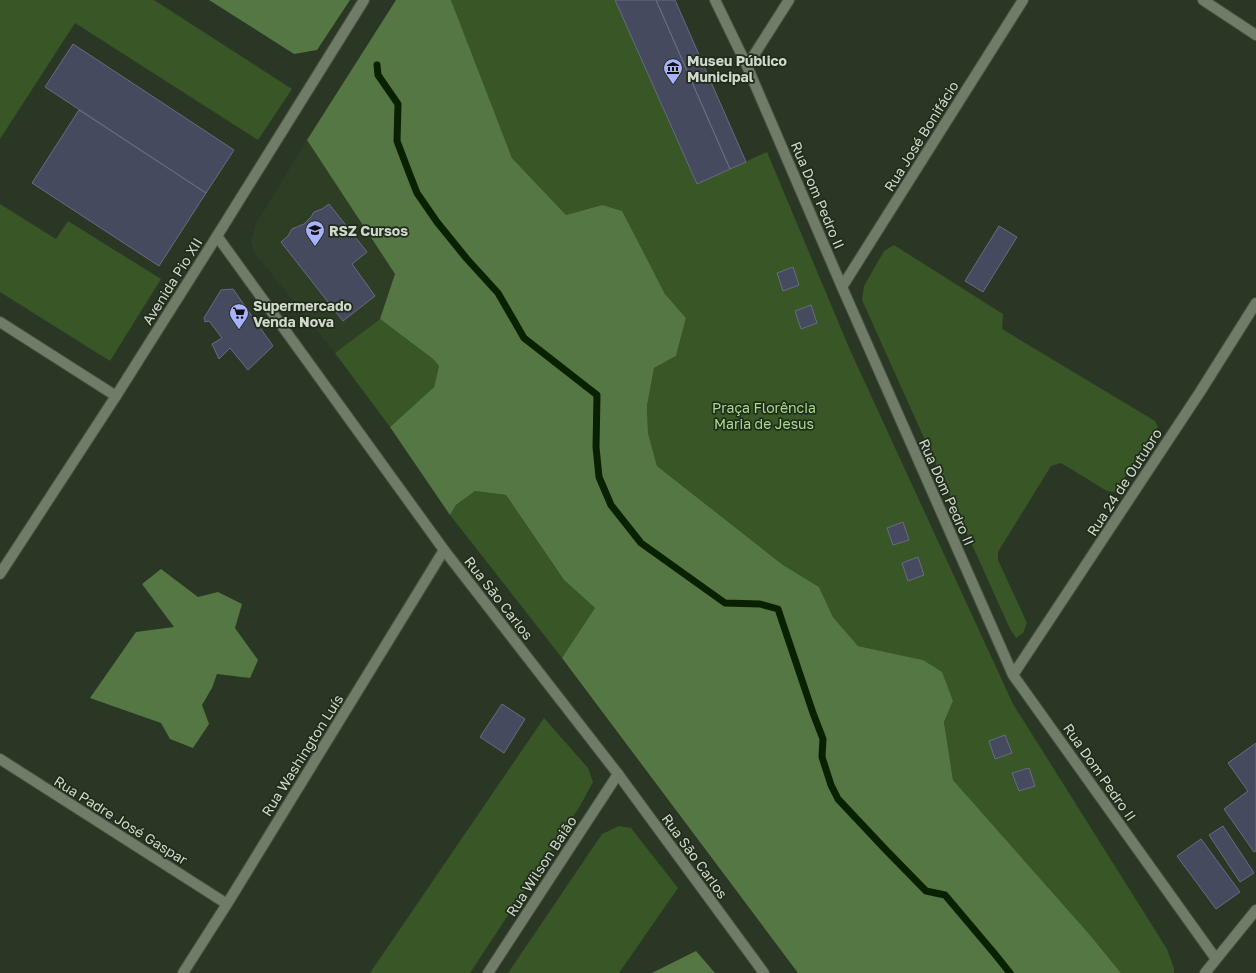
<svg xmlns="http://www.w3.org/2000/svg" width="1256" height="973" viewBox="0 0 1256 973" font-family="'Golos Text',sans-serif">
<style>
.built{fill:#2e3e25}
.green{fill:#385626}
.forest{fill:#557743}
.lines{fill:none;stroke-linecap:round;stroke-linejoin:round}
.stream{stroke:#0a2100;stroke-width:7}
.building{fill:#464a5f;stroke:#686c83}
.minor-casing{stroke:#485243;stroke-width:12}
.tertiary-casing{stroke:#485243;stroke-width:12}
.secondary-casing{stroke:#485243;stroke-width:12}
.minor{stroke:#6f7d68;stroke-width:10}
.tertiary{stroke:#6f7d68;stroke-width:10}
.secondary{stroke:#6f7d68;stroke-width:10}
.labels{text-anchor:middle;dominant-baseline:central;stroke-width:3.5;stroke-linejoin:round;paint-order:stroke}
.poi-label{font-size:14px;font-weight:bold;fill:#d1d9ce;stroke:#212d1b;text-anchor:start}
.street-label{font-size:14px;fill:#d1d9ce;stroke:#212d1b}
.park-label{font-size:14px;fill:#a9db8e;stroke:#212d1b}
</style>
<rect width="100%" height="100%" fill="#2b3725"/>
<!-- built -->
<path class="built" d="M307,140L395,274L380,319L335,353L254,252L251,241L256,224Z"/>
<!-- green -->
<path class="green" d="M0,0H154L292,89L258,140L75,23L0,139Z
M451,0H615L697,184L767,152L850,350L1013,704L1167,949L1174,968V973H1121L1090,935L953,780L944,722L953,701L923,660L858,646L833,617L819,587L783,565L657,466L648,433L647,406L654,368L676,356L686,318L665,294L655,275L602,205L566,215L512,158Z
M0,204L56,239L68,221L161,279L110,361L0,292Z
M894,245L1003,314L1002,329L1155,421L1158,427L1115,492L1107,491L1061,463L1051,466L998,552V560L1027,623L1023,633L1016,638L1010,629L862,300L864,286L884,251Z
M380,319L433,359L439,366L434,387L390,427L335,353Z
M475,491L506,495L564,580L596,609L562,658L450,515L456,505Z
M544,718L588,768L593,782L580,806L470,973H370Z
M619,826L631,828L678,888L619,973H508L602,834Z"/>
<!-- forest -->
<path class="forest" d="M209,0H350L317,50L294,54Z
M396,0H451L512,158L566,215L602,205L622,211L665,294L686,318L676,356L654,368L647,406L648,433L657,466L783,565L819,587L833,617L858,646L923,660L942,672L953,701L944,722L953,780L1090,935L1121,973H798L562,658L595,608L564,580L506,495L475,491L456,505L450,515L390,427L434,387L439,366L433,359L380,319L395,274L307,140Z
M161,569L198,597L218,592L242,604L235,628L258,660L250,678L217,674L212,688L202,705L209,724L193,748L170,739L161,723L90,698L136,632L174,627L142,584Z
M696,951L715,973H652Z"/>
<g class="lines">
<!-- stream -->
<path class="stream" d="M377,65L378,75L398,104L397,141L408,170L417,193L437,222L467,259L498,293L524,338L597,395L596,447L599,477L611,505L641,543L725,603L760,604L778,609L813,713L823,739L822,757L831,785L838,799L884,848L926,891L945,895L994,953L1010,973"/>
</g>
<!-- building -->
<path class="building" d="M615,0H656L730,169L697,184Z
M656,0H675L746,162L730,169Z
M73,44L234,150L206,193L45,87Z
M79,110L206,193L159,266L32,183Z
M329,204L367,252L352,264L375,296L343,321L281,242L288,236L292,229L304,224L311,217L314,212L322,209Z
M999,226L1017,237L983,292L965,281Z
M793,267L799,285L783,291L777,273Z
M233,289L273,346L248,370L230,348L219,359L212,344L222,338L209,321L205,322L204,318L221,290Z
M811,305L817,323L801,329L795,311Z
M903,522L909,540L893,545L887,528Z
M918,557L924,575L908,581L902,563Z
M502,704L525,719L504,753L480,737Z
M1005,735L1012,753L995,759L989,741Z
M1256,743V851L1254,852L1224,809L1248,791L1228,763Z
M1029,768L1035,786L1019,791L1012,773Z
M1223,826L1254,873L1240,882L1209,835Z
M1201,839L1240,892L1216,909L1177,856Z"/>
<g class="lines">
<defs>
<path id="minor" d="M715,0L747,66L842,287L1013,675L1216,959
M1203,0L1256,35
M747,66L789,0
M842,287L1023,0
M0,322L116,396
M1013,675L1200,392L1256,303
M0,759L227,904
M183,973L227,904L444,550
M488,973L618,774
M1205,973L1256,910"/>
<path id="tertiary" d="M0,574L116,396L217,236"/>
<path id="secondary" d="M364,0L217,236L444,550L618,774L764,973"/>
</defs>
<!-- minor casing -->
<use href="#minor" class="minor-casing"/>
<!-- tertiary casing -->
<use href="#tertiary" class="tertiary-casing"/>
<!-- secondary casing -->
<use href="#secondary" class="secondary-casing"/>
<!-- minor -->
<use href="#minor" class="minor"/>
<!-- tertiary -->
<use href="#tertiary" class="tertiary"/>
<!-- secondary -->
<use href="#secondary" class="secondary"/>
</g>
<!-- icons -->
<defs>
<symbol id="museum-pin" viewBox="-11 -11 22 30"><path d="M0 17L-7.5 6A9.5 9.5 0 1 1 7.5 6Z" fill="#a7b1fc" stroke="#212d1b"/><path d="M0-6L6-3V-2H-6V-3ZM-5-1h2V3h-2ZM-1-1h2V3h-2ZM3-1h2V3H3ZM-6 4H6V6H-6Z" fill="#111"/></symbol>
<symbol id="school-pin" viewBox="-11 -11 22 30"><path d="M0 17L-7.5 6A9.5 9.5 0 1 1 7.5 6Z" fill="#a7b1fc" stroke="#212d1b"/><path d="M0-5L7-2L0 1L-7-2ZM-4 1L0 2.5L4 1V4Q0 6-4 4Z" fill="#111"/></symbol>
<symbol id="supermarket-pin" viewBox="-11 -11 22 30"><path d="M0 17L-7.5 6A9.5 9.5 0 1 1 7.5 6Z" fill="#a7b1fc" stroke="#212d1b"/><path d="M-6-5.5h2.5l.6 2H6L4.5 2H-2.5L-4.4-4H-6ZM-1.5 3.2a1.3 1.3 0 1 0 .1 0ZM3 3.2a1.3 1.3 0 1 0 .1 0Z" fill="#111"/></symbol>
</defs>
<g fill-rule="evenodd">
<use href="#museum-pin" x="662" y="57" width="22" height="30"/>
<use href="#school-pin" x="304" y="219" width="22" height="30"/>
<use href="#supermarket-pin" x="228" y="302" width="22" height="30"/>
</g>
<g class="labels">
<!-- poi labels -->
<g class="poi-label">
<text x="687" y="60">Museu Público<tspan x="687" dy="16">Municipal</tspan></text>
<text x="329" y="230">RSZ Cursos</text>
<text x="253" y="305">Supermercado<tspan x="253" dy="16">Venda Nova</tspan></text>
</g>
<!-- street labels -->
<g class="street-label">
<text transform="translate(921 136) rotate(-58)">Rua José Bonifácio</text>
<text transform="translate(818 195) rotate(67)">Rua Dom Pedro II</text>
<text transform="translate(172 281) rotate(-58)">Avenida Pio XII</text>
<text transform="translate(1124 482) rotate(-57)">Rua 24 de Outubro</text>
<text transform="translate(947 492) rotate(66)">Rua Dom Pedro II</text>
<text transform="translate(499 598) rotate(52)">Rua São Carlos</text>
<text transform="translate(302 755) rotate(-58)">Rua Washington Luís</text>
<text transform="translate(1100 772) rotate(55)">Rua Dom Pedro II</text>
<text transform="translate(121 820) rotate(32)">Rua Padre José Gaspar</text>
<text transform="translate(695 856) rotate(54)">Rua São Carlos</text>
<text transform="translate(541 866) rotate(-57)">Rua Wilson Baião</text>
</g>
<!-- park labels -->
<g class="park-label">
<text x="764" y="407">Praça Florência<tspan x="764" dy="16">Maria de Jesus</tspan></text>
</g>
</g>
</svg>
